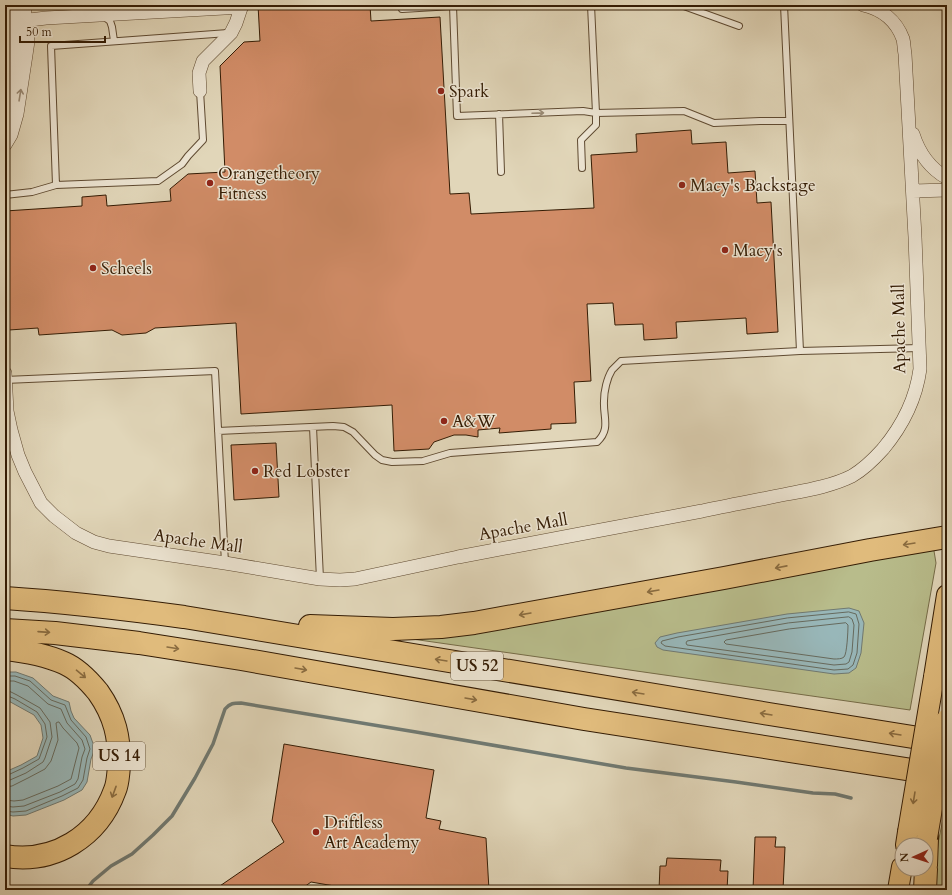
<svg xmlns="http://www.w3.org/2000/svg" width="952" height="895" viewBox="0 0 952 895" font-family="Cardo,serif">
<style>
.green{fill:#b8bc8b;stroke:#766c48}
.water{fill:#98b7b9;stroke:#707971}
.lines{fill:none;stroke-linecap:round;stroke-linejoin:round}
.shore{stroke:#666a5e;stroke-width:1}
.stream{stroke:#707971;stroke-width:3.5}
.building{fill:#d18c67;stroke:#341c04}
.lane-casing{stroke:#5f4a31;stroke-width:8}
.street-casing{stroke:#5f4a31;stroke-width:14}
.primary-casing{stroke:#341c04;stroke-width:22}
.highway-casing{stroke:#341c04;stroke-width:24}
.lane{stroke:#ece4d2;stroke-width:6}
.street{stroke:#ece4d2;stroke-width:13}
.primary{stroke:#e0bb7c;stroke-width:20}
.highway{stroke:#e0bb7c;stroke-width:22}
.primary-bridge-casing{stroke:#341c04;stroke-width:22;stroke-linecap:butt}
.primary-bridge{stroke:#e0bb7c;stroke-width:20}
.oneway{stroke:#998a75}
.oneway2{stroke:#8a6c40}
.poi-dot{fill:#8f2418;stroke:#ece4d2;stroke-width:1.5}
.labels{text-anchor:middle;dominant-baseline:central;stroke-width:3;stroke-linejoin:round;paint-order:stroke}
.shield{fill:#ece4d2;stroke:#6b5842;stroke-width:1}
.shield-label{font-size:16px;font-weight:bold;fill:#341c04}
.poi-label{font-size:17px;fill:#341c04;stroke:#ece4d2;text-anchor:start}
.street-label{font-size:17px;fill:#341c04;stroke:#ece4d2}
</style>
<rect width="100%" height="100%" fill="#e1d6b9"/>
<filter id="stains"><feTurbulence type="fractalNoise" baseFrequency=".005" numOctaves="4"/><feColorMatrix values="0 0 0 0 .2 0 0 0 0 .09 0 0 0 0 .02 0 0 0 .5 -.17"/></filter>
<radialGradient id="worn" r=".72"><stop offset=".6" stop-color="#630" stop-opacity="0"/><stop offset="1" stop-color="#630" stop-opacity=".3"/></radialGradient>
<!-- green -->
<path class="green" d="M930,547L934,551L936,563L910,710L412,639Z
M946,805H947V890H934L938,843Z"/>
<!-- water -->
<path class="water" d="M849,608L859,611L864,623L861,653L856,668L849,673L834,674L663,650L657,647L655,643L660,637L677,633L787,614Z
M5,672H16L33,678L53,696L69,702L71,711L74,718L90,735L95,749L91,759L87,782L82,790L64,800L26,815L13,816L5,814V772L21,765L37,756L43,738L41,725L34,715L5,699Z"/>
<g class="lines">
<!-- shore -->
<path class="shore" d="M849,612L856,614L859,624L857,653L853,665L848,669L834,670L665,646L661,643L662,641L678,637L787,618Z
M849,617L852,619L854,625L852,652L849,662L846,664L834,665L687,645L686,643L687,641L788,623Z
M846,623L848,625C848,631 847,654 844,657C842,659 837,659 834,659L726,644L724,642L726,640L789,629Z
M5,676H15L30,681L51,700L65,705L71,720L86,737L90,749L87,758L83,780L78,788L62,796L26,811L13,812L5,811
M5,681H14L28,686L48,704L61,709L67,723L82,740L85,749L82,757L78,779L75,784L60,792L24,806L13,807L5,806
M5,691H9L17,695L40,708L50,722L52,737L45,758L43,762L26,773L10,780L5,781
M5,696H8L15,699L37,712L45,724L47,737L39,759L23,768L8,775L5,776
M5,787L12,786L28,778L45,769L51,761L58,740L56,723L58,722H59L63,728L77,743L79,748L71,779L58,786L23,800L14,801L5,800"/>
<!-- stream -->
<path class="stream" d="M86,890L93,881L111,866L132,854L153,835L172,816L195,778L213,744L225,709C230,703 234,703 241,703L416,732L626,768L736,782L813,793L835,794L851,798"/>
</g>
<!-- building -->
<path class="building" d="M258,5H370L371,21L440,17L450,194L469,193L471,214L594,208L591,155L637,152L636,134L691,130L692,144L726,142L728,173L755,171L757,203L771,202L778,332L747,334L746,318L676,322L677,338L644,340L643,324L615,325L613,303L587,304L591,381L574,382L576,423L551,424V429L499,433L500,428L478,430V437L466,435H454L434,442L429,449L394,451L392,405L241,414L236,323L155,328L146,333L122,335L112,330L39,335L38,328L9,330L5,242V211L82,206V197L106,195L107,206L171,201L170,189L188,174L225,172L220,66L244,42L260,41Z
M276,443L279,497L234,500L231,445Z
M284,744L434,770L426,818L441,821L439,829L486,838L489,890H358L311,882L300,890H214L284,842L272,821Z
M755,837H776L775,847H785L783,890H753Z
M667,858L721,860L720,871H728L727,890H659L660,866H666Z"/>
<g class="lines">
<defs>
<path id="lane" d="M101,5L102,15L110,21L112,27L114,41
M402,5V9L453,6L457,116L583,111L596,113L591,5
M681,5L739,26
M784,5L800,351
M499,114L501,172
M582,168L581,140L596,125V113L684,111L714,123L760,121H789
M56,185L51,46L228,33
M5,195L32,192L56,185L158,181L182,164L188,156L203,140L200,91
M5,380L215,371L225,563
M313,427L320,579
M218,431L333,426L344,427L353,432L375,455L382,460L392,462L423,461L450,453L597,442C611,429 603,417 604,401C604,391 607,378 612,370C615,367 618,364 621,361L800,351L920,348"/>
<path id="street" d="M5,23L46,18L242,7
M200,91L199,73L203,61L231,33L236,23L242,5
M5,112L8,99L12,72L16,39L13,5
M913,134C919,153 929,168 947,178
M5,145L11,135L17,114L26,55L28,41L24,5
M913,191L947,190
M5,373L7,411L11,430L18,455L25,472L41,503L54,516L76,533L94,542L109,546L225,563L320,579L340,580L355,579C389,572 424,564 458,557C539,541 621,527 702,511C730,505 758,500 787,494C808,490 832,486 852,476C864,469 874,459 883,449C903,425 916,399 920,369L915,237L905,54C904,49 904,43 903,39C896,20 881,9 863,5"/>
<path id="primary" d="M934,677L947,595
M906,845L908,832
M898,890L902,867"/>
<path id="highway" d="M5,598C65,602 125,609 184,617L769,714L944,742
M310,626L393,629L441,627L474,623L724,578L870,550L947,537
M5,630L55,633L139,643L241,659L584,719L938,774
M5,649C24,651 46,655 64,663C78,669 89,681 98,692C115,716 120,738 119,767C118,774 118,783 115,790C98,837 54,864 5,856
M926,865L927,838
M925,890L926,869"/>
</defs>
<!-- lane casing -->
<use href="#lane" class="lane-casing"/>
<!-- street casing -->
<use href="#street" class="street-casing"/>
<!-- primary casing -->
<use href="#primary" class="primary-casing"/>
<!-- highway casing -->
<use href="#highway" class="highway-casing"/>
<!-- lane -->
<use href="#lane" class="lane"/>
<!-- street -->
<use href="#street" class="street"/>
<!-- primary -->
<use href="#primary" class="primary"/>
<!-- highway -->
<use href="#highway" class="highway"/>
<defs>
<path id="primary-bridge" d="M908,832L934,677
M927,838L947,719"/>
</defs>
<!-- primary-bridge casing -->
<use href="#primary-bridge" class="primary-bridge-casing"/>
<!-- primary-bridge -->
<use href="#primary-bridge" class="primary-bridge"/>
</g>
<!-- one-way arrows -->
<defs><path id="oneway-shaft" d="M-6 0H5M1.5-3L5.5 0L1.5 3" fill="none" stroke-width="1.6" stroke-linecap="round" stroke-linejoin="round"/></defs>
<g class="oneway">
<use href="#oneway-shaft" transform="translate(20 95) rotate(-81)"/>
<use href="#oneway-shaft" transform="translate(538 113) rotate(-2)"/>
</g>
<g class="oneway2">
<use href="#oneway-shaft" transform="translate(909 544) rotate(171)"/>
<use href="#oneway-shaft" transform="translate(781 567) rotate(169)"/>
<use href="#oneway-shaft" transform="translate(653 591) rotate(170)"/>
<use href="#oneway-shaft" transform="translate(525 614) rotate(170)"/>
<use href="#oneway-shaft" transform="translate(44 632) rotate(4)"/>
<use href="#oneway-shaft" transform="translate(173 648) rotate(9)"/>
<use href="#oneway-shaft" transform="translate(441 660) rotate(-171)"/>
<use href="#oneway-shaft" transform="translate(301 669) rotate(10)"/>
<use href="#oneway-shaft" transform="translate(81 674) rotate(40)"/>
<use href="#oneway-shaft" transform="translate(638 693) rotate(-171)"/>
<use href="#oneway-shaft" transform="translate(471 699) rotate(10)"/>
<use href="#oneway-shaft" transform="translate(766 714) rotate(-171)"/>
<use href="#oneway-shaft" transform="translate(895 734) rotate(-171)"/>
<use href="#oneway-shaft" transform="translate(114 792) rotate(110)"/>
<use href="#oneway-shaft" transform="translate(914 798) rotate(99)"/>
</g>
<!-- markers -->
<g class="poi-dot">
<circle cx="441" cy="91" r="4"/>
<circle cx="210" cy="183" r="4"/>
<circle cx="682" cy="185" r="4"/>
<circle cx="725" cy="250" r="4"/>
<circle cx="93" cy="268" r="4"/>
<circle cx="444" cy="421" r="4"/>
<circle cx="255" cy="471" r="4"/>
<circle cx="316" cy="832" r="4"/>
</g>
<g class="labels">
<!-- shield labels -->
<g class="shield">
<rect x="451" y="652" width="52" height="28" rx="3"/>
<rect x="93" y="742" width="52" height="28" rx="3"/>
</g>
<g class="shield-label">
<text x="477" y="666">US 52</text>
<text x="119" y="756">US 14</text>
</g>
<!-- poi labels -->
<g class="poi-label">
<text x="449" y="91">Spark</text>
<text x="218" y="173">Orangetheory<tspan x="218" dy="20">Fitness</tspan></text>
<text x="690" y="185">Macy's Backstage</text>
<text x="733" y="250">Macy's</text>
<text x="101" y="268">Scheels</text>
<text x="452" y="421">A&amp;W</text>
<text x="263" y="471">Red Lobster</text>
<text x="324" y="822">Driftless<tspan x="324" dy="20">Art Academy</tspan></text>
</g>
<!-- street labels -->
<g class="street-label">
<text transform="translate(899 329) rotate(-91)">Apache Mall</text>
<text transform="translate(523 527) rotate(-10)">Apache Mall</text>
<text transform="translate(198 541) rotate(8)">Apache Mall</text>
</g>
</g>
<!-- margin -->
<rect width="952" height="895" fill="none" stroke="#e1d6b9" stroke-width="20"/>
<rect x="6" y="6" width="940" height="883" fill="none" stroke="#341c04" stroke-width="2"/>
<rect x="10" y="10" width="932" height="875" fill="none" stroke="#341c04"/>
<!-- north arrow -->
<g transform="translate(914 857) rotate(267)"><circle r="19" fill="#ece4d2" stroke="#a29480"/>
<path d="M0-3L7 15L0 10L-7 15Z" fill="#8f2418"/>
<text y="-6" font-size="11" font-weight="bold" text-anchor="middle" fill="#341c04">N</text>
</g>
<!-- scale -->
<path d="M20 36v6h85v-6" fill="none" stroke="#341c04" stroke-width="2"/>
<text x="26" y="36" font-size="12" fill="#341c04" stroke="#ece4d2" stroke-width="3" paint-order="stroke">50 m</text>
<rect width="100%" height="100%" filter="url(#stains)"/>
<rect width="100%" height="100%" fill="url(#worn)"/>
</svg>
